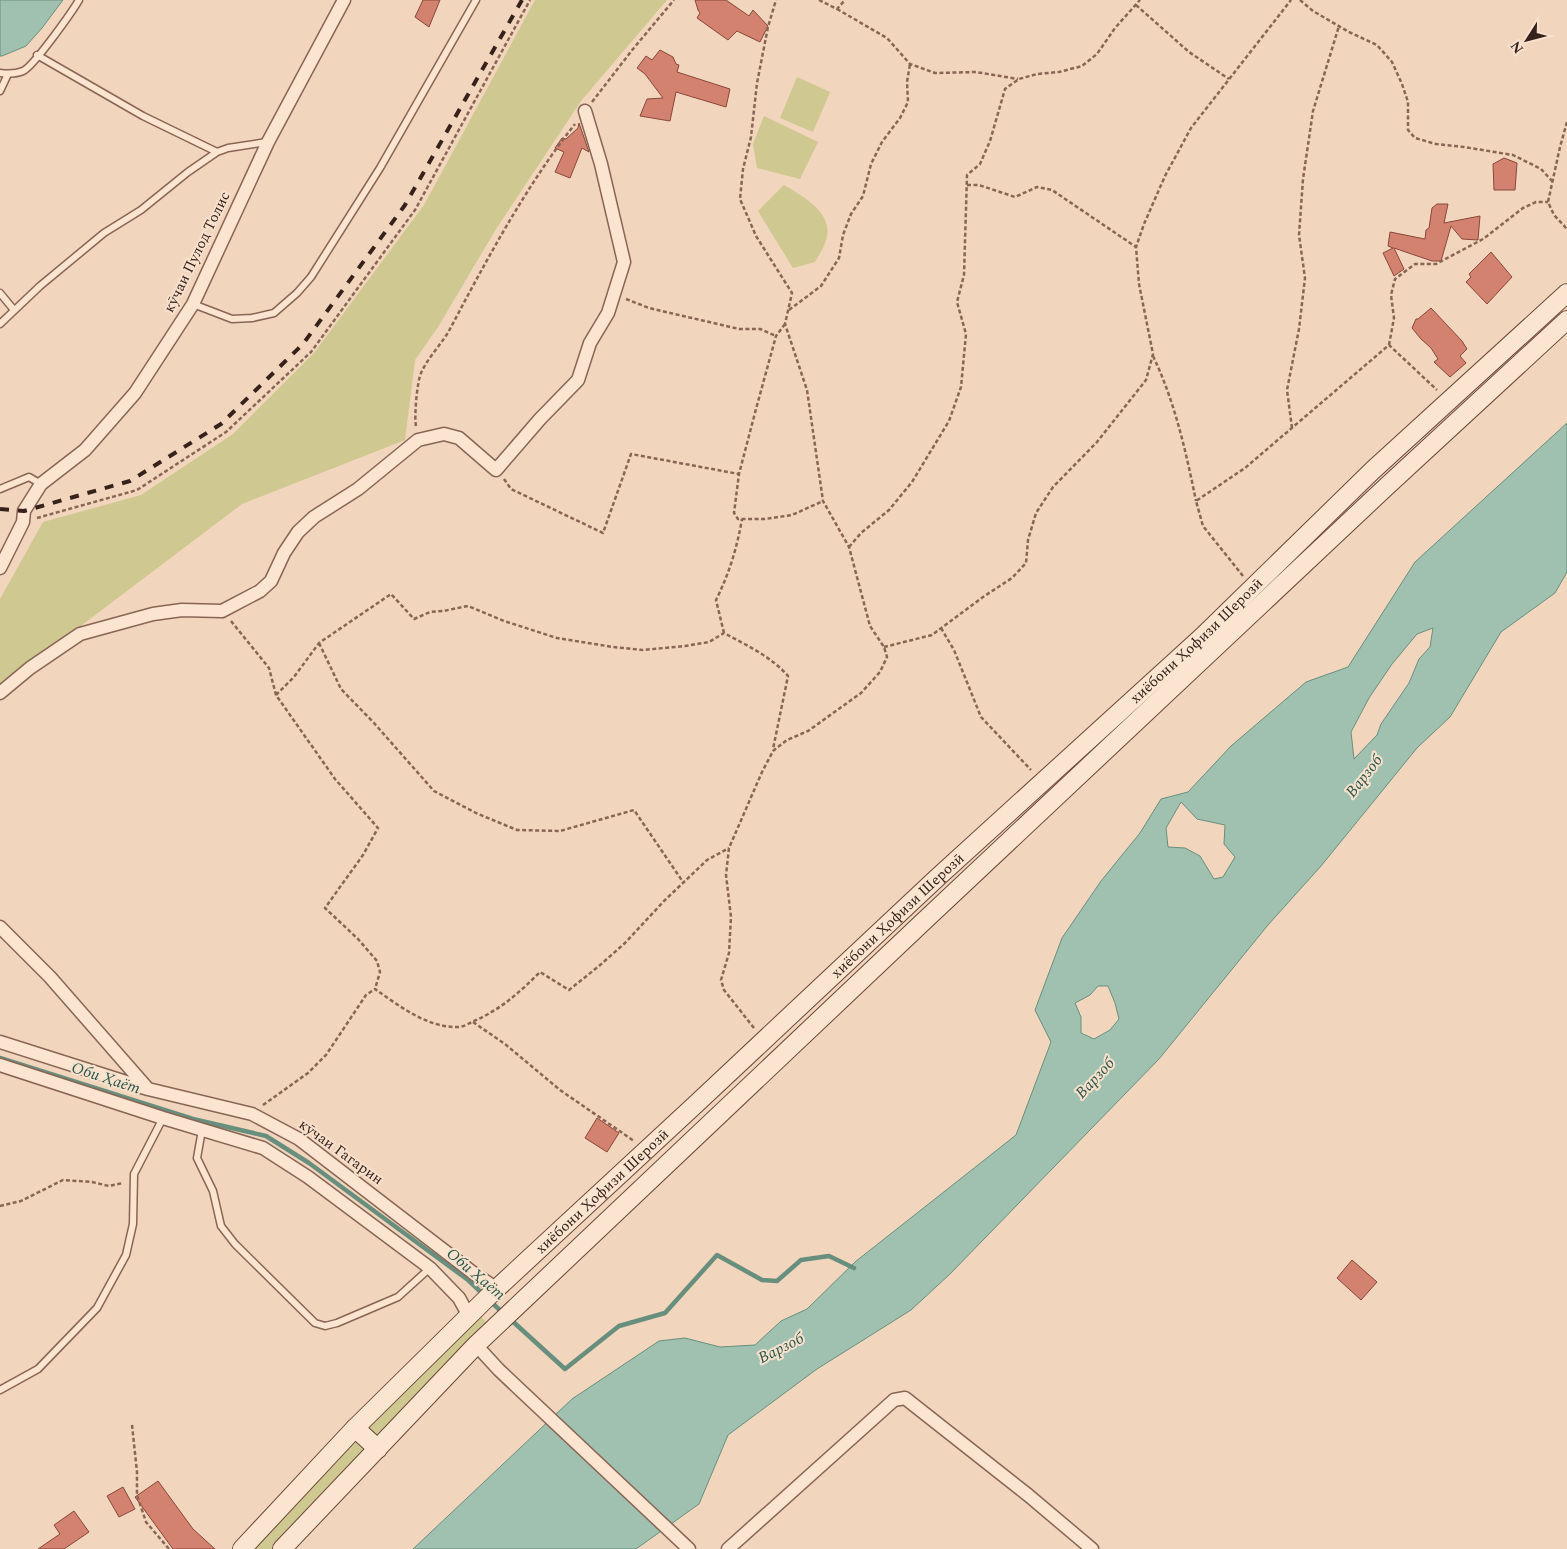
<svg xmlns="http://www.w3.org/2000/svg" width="1567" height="1549" viewBox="0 0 1567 1549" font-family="Spectral,serif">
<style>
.green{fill:#cfc890}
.water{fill:#a0c1b0;stroke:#688f7d;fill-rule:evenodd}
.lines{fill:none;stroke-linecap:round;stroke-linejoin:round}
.stream{stroke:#688f7d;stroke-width:4.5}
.building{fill:#d2826f;stroke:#8a4739}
.service-casing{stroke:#896555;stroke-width:9}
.minor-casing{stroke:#896555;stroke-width:15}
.secondary-casing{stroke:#6b4638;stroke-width:20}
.path{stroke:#896555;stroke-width:2.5;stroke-dasharray:4 2.5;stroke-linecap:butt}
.service{stroke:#fbe4d0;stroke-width:6}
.minor{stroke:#fbe4d0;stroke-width:12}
.secondary{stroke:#fbe4d0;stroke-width:18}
.rail{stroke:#37221b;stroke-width:4;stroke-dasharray:9 9;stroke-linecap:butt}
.labels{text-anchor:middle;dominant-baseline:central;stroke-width:4;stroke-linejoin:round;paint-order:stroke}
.street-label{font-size:15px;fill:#37221b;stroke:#f8e1cc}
.water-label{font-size:16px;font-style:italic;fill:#29584b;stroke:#f8e1cc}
</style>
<rect width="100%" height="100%" fill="#f1d5bc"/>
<!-- green -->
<path class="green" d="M535,0H667L581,101L496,229L438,327L415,360L405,440L242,504L0,687V599L43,522L141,495L233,434L314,353L424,205Z
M797,77L830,92L813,132L780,118Z
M764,116L818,142L800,179L757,168L753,144Z
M784,185C802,196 835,213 826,240C824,247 819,255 815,262L793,268L758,211Z
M479,1314L492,1329L283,1549H250L354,1434Z"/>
<!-- water -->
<path class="water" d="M0,0H63L42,28L26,46L2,56H0Z
M1567,423V572L1555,593L1501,632L1450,717L1417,748L1321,866L1268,925L1159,1059L950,1274L911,1310L817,1369L728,1435L699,1504L636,1549H413L572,1399L659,1341L685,1338L720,1347L755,1345L781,1321L807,1309L855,1262L1016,1135L1051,1042L1035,1010L1062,938L1101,881L1140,833L1161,799L1188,792L1231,746L1306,682L1348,667L1415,562ZM1433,628L1430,647L1419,659L1409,683L1381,724L1377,735L1354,759L1351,732L1369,698L1392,664L1417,634ZM1181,802L1197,819L1225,825L1224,844L1235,857L1223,877L1214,879L1200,856L1185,848L1168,847L1166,828ZM1098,986H1108L1115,1003L1119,1019L1110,1030L1094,1039L1081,1033V1017L1075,1003L1090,995Z"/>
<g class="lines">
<!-- stream -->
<path class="stream" d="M0,1058L193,1119L266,1136L309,1163L468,1280L485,1296
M490,1301L503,1313
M509,1318L565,1369L619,1326L665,1313L717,1255L762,1280L777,1281L801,1260L829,1256L854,1268"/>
</g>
<!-- building -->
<path class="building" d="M423,0H440L429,27L415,17Z
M695,0H726L749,16L753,10L768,26L760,42L737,31L728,40L697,18L700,13L698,10Z
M660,50L673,57L676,64L679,65L677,72L730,89L726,107L676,92L670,121L640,116L647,99L663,98L645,74L637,68L646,56L652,60Z
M579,123L589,152L582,148L570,178L555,172L564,152L555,148L562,138L566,139L578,128Z
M1504,158L1517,163L1515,190H1494L1493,164Z
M1437,204H1448L1444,223L1480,216L1478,240L1462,239L1451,226L1441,261H1432L1394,248L1404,269L1394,276L1383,253L1393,248L1388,246L1390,232L1425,239L1426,230L1429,228L1432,208Z
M1491,252L1512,277L1487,304L1466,282L1471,277L1469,274Z
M1431,308L1462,341L1467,349L1460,356L1466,363L1450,377L1434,362L1438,359L1431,348L1421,339L1412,328L1416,319H1418Z
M597,1118L619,1133L607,1152L585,1138Z
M1352,1260L1377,1282L1361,1300L1337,1278Z
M158,1481L193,1529L215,1549H173L135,1497Z
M123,1487L135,1509L119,1517L107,1496Z
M74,1511L89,1532L64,1549H38L60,1534L54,1525Z"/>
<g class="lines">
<defs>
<path id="service" d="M37,55L143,116L217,152L228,148L267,142
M0,73C8,74 16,74 23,71C33,67 72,12 79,0
M0,91L8,74
M0,293L14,310
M193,304L232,319L252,318L274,313L297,293L311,277L380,168L476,0
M0,324L40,286L104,233L141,210L188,172L217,152
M0,489L29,477L41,484
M202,1130L197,1158L213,1191L221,1226L235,1244L315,1323L325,1326L337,1323L398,1297L430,1268
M0,1390L38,1369L97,1308L126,1255L133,1224L134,1174L163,1118"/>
<path id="minor" d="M0,568L23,522L24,511L41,484L85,450L135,393L193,304L268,142L344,0
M0,693L30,668L80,634L153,614L182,610L222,611L260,591L271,581L284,553L298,532L314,517L358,489L418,440L444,434L459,438L496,470L540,419L578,380L590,343L608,313L624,262L601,164L585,111
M0,927L50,977L148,1089
M0,1042L148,1089L252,1114L299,1139L472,1272L497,1289
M0,1065L163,1118L263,1148L308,1177L430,1268L459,1298L469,1316
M476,1345L499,1370L689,1549
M728,1549L894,1400L905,1398L1028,1495L1092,1549"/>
<g id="secondary">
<path d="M355,1428L378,1449"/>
<path id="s1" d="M242,1549L355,1428L493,1292L696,1104L938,877L1202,637L1373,470L1567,293"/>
<path d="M282,1549L476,1345L924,921L1386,487L1567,320"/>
</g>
</defs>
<!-- service casing -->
<use href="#service" class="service-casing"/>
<!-- minor casing -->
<use href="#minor" class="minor-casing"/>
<!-- secondary casing -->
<use href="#secondary" class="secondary-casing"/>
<!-- path -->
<path class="path" d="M819,0L837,9L845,0
M1300,0L1313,11L1349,32L1377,45L1392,62L1402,84L1408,102V130L1415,138L1436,144L1464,147L1513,155L1541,169L1553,182
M1136,5L1189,52L1229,79
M837,9L887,38L910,64L935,73L976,72L1018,79
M592,102L633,49L674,0
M1567,122L1560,147L1548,202L1554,215L1567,229
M967,185H979L1015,197L1037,187L1052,190L1136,247
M626,299L649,308L739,329H760L776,336
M789,310L821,286L839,258L843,235L851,214L863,196L871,164L882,142L900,118L908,102L907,82L910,64
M785,324L776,336L756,409L739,474L734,513L738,519H765L792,515L823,501
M1389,345L1394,318L1391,295L1395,279L1415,264H1436L1483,239L1523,208L1536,202H1548
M1153,356C1175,402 1186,452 1196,501
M416,426C414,417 417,382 421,373C428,357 442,344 450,329C487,259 526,186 575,124
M1292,428L1287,390L1299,329L1305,278L1299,235L1303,179L1313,111L1339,26
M504,479L511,489L603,533L631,454L739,474
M37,518L137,490L226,432L311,352L415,210L530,0
M849,547L861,533L889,510L912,482L949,421L961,387L966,334L957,302L964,275L967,175L980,164L990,141L1005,89L1019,79L1037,74L1059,72L1082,66L1097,54L1115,28L1140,0
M1243,576L1203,526L1196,501L1245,468L1389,345L1437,390
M231,621L269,668L276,695L335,779L378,828L363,855L325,908L358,939L377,961L380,972L375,989
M941,628L954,650L981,717L1031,770
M724,633L716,600C729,574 737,548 742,519
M319,643L341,689L374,723L434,791L476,813L517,830L560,831L634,810L683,882
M884,647L932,635L983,597L1012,578L1026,563L1028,540L1036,513L1053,487L1097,442L1146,380L1153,354L1139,284L1136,247L1144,224L1165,176L1191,128L1291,0
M276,695L294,677L319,643L391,594L414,619L430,612L443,611L468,606L504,621L557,638L613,647L643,650L685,646L709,642L724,633C746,645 772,657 788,676L773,749
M473,1022L505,1044L560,1090L634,1141
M754,1028L724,990L721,980L729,953L731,917L726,875L729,848L762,772L773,751L787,740L808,731L861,693L880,672L887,657L884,647L870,626L849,547L823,501L807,390L785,324L792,293L756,236L740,199L743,169L751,137L757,83L768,27L776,0
M263,1105L308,1073L326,1055L366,995L375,989C399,1006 428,1028 458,1027C463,1027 468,1024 472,1022C500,1010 519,993 540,972L569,990L599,966L625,943L664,901L707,860L729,848
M0,1206L21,1201L63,1180L92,1182L109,1186L123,1183
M132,1425L137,1472V1495L146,1522L169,1549"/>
<!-- service -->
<use href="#service" class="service"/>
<!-- minor -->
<use href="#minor" class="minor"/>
<!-- secondary -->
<use href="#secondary" class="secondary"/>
<!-- rail -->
<path class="rail" d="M0,509L24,511L130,481L221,424L303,344L405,205L522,0"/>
</g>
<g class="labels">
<!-- street labels -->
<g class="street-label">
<text transform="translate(197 252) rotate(-64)">кӯчаи Пулод Толис</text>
<text stroke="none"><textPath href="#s1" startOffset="1318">хиёбони Ҳофизи Шерозӣ</textPath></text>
<text stroke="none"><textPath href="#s1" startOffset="912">хиёбони Ҳофизи Шерозӣ</textPath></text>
<text transform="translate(341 1152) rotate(36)">кӯчаи Гагарин</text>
<text stroke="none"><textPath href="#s1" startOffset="508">хиёбони Ҳофизи Шерозӣ</textPath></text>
</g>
<!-- water labels -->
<g class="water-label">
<text transform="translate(1364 776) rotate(-52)">Варзоб</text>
<text transform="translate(106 1078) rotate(18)">Оби Ҳаёт</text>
<text transform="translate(1095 1078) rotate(-47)">Варзоб</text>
<text transform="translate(476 1274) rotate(40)">Оби Ҳаёт</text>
<text transform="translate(781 1348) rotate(-27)">Варзоб</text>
</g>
</g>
<!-- north arrow -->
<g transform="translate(1527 40) rotate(234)" stroke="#f8e1cc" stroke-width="4" paint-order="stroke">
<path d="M0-4L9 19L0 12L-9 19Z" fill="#37221b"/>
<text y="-8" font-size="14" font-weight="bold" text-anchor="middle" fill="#37221b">N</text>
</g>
</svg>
